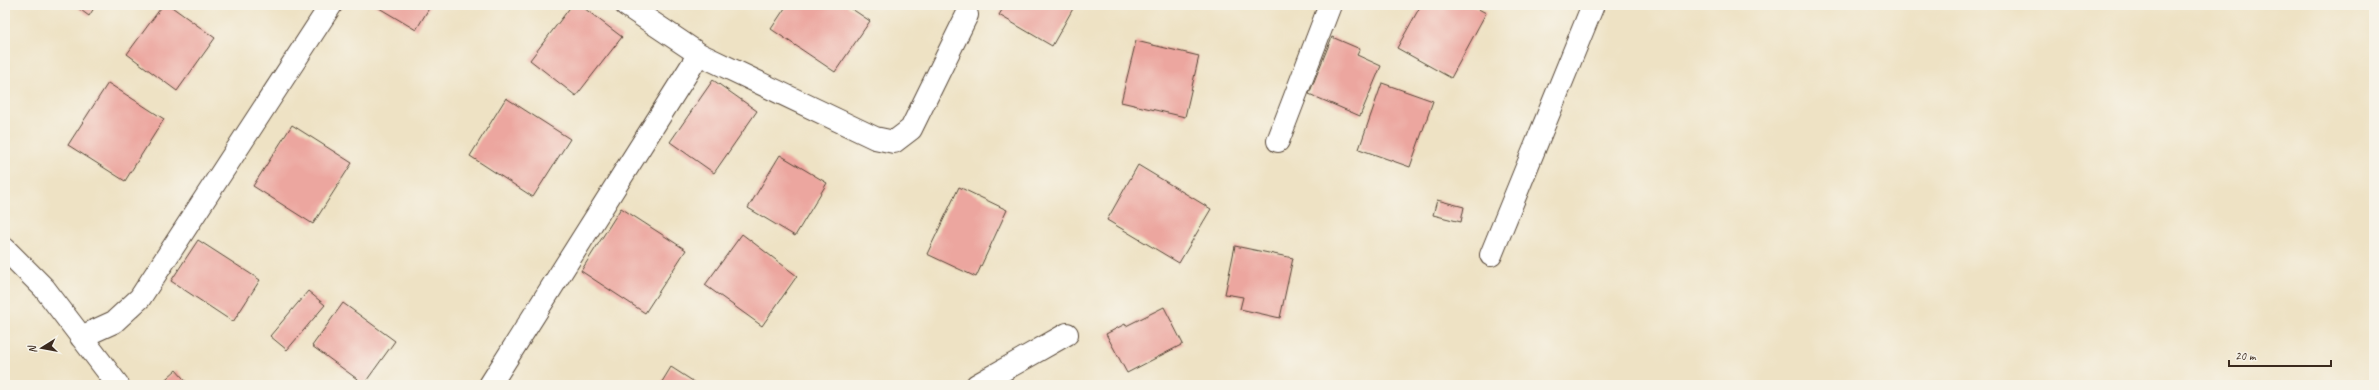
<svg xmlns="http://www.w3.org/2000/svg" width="2379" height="390" viewBox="0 0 2379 390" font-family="Caveat,sans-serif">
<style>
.building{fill:#eca69f}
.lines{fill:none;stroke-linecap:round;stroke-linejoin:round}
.minor-casing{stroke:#564637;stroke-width:24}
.minor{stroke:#fff;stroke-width:22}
</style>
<rect width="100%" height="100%" fill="#f7f3e8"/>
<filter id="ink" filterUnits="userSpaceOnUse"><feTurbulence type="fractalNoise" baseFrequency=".025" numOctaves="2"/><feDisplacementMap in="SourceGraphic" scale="8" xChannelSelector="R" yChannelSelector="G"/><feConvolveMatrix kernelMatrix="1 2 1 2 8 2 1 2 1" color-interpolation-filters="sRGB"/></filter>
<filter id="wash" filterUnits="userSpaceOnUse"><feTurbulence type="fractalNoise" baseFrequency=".012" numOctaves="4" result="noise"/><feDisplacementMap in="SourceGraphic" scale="16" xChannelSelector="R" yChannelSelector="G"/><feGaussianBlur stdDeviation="0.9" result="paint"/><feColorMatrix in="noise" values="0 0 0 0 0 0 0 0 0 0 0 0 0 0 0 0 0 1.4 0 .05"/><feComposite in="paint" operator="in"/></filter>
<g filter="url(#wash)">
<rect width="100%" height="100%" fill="#eee2c4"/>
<g id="blocks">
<!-- building -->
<path class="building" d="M74,5H96L89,16Z
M163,5H169L215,38L177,91L127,54Z
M374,5H431L416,30Z
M572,5H580L622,37L576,96L530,60Z
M787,5H846L870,21L835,72L771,29Z
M1005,5H1075L1052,46L999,15Z
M1421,5H1471L1486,13L1451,78L1397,48Z
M1332,37L1360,49L1357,55L1381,66L1360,116L1309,94Z
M1136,41L1199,56L1185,117L1121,102Z
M713,80L757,111L714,173L670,142Z
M108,83L164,119L125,181L68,145Z
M1382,83L1433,101L1410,167L1359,149Z
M506,98L570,139L533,197L470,156Z
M292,125L352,163L313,224L253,186Z
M780,155L827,183L795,236L748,208Z
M1138,165L1211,209L1179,263L1107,220Z
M959,187L1007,210L976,277L927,254Z
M1437,200L1464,207L1461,222L1433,215Z
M621,208L686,250L645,313L581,271Z
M742,234L797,276L762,326L705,285Z
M198,240L260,280L233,322L171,281Z
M1235,246L1293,258L1280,318L1240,309L1243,297L1225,294Z
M308,291L325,305L287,350L270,336Z
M343,303L395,341L364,384L312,346Z
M1164,307L1183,344L1127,373L1106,334L1125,324L1126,326Z
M671,367L699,385H660Z
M176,370L189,385H159Z"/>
</g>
</g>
<g filter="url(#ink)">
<use href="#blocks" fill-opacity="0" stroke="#564637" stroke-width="1"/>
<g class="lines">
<defs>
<path id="minor" d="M626,5L699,54L875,138L894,142L911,129L967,15
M1278,141L1330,5
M5,249L44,288L118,385
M1491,255L1593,5
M81,337L114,322L140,298L331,5
M490,385L699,54
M977,385L1067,334"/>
</defs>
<!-- minor casing -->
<use href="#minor" class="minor-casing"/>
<!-- minor -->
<use href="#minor" class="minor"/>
</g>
</g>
<!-- margin -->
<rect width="2379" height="390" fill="none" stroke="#f7f3e8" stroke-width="20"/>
<!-- north arrow -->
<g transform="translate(42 348) rotate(259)" stroke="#f7f3e8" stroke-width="3" paint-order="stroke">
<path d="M0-3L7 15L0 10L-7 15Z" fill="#3b2a1e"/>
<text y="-6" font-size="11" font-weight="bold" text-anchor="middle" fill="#3b2a1e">N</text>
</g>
<!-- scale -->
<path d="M2229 360v6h102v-6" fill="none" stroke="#3b2a1e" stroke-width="2"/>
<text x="2235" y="360" font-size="12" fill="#3b2a1e" stroke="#f7f3e8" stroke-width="3" paint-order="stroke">20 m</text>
</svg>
